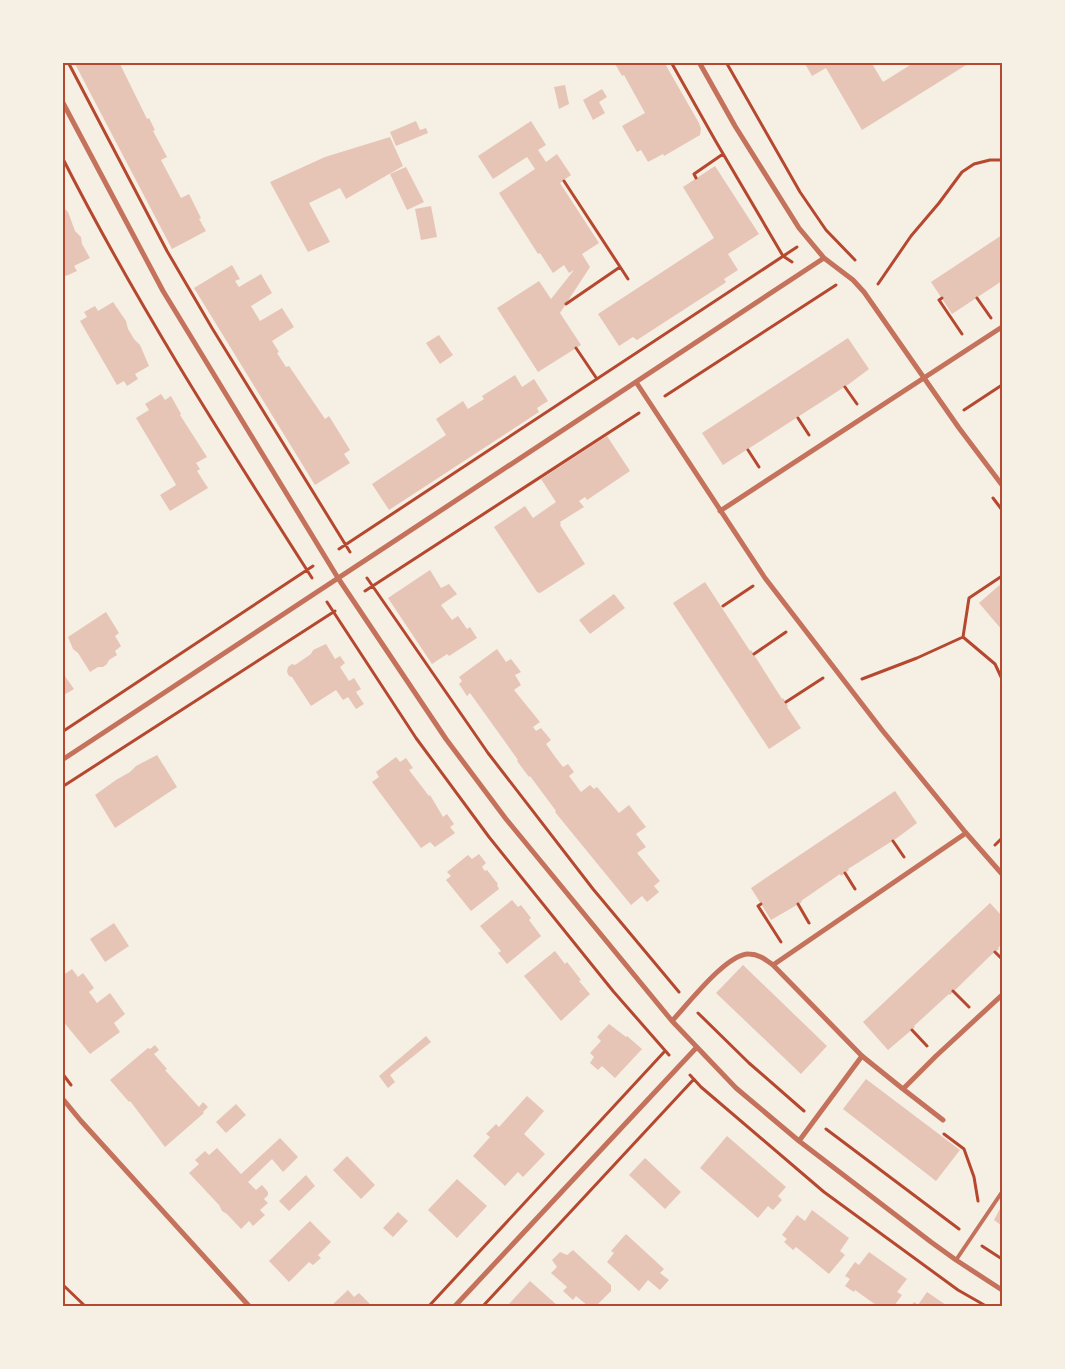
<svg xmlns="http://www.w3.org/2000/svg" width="1065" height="1369" viewBox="0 0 1065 1369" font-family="'Space Grotesk',sans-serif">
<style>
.building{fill:#e6c5b7}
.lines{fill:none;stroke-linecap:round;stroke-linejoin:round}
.path{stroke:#b5482f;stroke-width:3}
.service{stroke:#c5725c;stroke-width:4}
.minor{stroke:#c5725c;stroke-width:5}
.neatline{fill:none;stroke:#b5482f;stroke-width:2}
</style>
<rect width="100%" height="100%" fill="#f6efe4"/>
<!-- building -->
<path class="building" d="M74,62H119L147,119L149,118L155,130L153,131L167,157L161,160L181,198L189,194L201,218L199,219L206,231L172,249Z
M614,62H664L699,123L701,129L700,135L664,156L663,154L648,162L641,150L637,152L622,126L645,113L624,75L622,76Z
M804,62H871L883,82L915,62H971L862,130L826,68L812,76Z
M565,85L569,104L559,109L554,87Z
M602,89L607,97L599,102L605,113L593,120L583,100Z
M416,121L420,130L426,128L428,133L396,146L390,132Z
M531,121L546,145L538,150L546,162L557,154L571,175L560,183L599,243L582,254L590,267L560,313L581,345L538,372L497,308L539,281L551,299L574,270L569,273L564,265L553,273L540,253L538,254L499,193L535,169L527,157L493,179L478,156Z
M390,137L403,166L346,199L340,188L309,203L330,242L308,252L270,182L325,157Z
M715,166L759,234L728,254L738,270L724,279L726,282L725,283L637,340L633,337L619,346L598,314L714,238L683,187Z
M406,167L424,202L407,210L390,174Z
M62,206L68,212L75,231L81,237L82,244L90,258L74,266L77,271L66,276L62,272Z
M431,206L437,237L421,240L415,209Z
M1002,235V281L952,314L931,282Z
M232,265L240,279L235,281L239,287L261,274L272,293L251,306L260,321L282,308L294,327L272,341L279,352L277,353L286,367L289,366L325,419L329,416L350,450L344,454L350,463L315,485L194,288Z
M113,302L126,321L128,329L134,339L140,345L149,366L135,374L138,379L127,386L124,381L117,385L80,321L87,317L84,312L95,306L98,311Z
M439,335L453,355L440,364L426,343Z
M848,338L869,369L849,384L723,465L702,433Z
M515,375L522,387L534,379L548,401L537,408L539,412L389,510L372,484L446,435L436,419L463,401L468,409L484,399L482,396Z
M161,394L165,400L171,396L181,414L180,415L207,457L196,463L200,469L197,471L208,488L170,511L160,495L176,485L175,483L136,418L149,410L145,404Z
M607,436L630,471L587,500L585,497L579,501L584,507L560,522L561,524L560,525L585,564L540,593L537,592L494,527L525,506L533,518L556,502L541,479Z
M430,570L441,588L449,584L457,594L441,605L452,620L458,616L467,629L470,627L477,638L449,656L447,654L432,664L388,598Z
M705,582L750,651L751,650L782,699L783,698L788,706L787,707L801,728L769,749L673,603Z
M1002,583V630L979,603Z
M614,594L625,608L590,634L579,620Z
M106,612L119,633L115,636L121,646L115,651L117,655L109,660L107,664L103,667H98L90,672L78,653L73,649L68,637Z
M326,644L335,659L340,656L345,663L340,667L349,681L354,678L361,689L356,692L364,704L356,709L348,697L343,700L336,690L311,706L292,677L289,676L287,672L288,667L292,664L295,665L311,654L313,650Z
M497,649L506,662L511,659L521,672L515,675L521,685L514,690L540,722L533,727L536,731L541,728L551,740L546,744L556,758L563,767L568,764L574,772L569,776L581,792L590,785L594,789L597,787L619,813L629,805L646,827L636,834L646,847L637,853L660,881L654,886L659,892L647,902L642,896L631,905L555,812L556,811L530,776L529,777L517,761L518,760L470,693L467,696L459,684L462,681L459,677Z
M62,672L74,689L62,696Z
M157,755L177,787L115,828L95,795L116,780L130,772L136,766Z
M396,757L400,762L406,758L413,768L409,770L429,796L430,795L443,817L447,814L454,824L450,827L455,833L435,847L430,842L421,848L372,782L379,777L376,772Z
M895,791L917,823L897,838L848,869L849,870L841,876L840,874L801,901L802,902L771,920L751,888Z
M479,854L486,863L482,867L485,871L487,870L498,884L497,885L499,889L471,911L446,880L451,876L447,872L468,855L472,859Z
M512,900L518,907L521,905L531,918L529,920L541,936L507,964L498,953L501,951L480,926Z
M990,903L1002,916V944L998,948L999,949L991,955L950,995L949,994L914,1026L915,1027L888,1050L863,1022Z
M114,923L129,946L105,962L90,939Z
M555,951L565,964L567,962L581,980L579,981L590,994L561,1021L524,976Z
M743,965L827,1046L801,1074L716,993Z
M72,969L78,977L83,973L94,988L89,992L97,1003L110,993L125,1014L114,1023L120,1032L90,1054L62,1020V976Z
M609,1024L626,1037L627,1036L642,1049L615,1078L602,1066L598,1070L590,1063L594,1057L590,1053L601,1041L597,1037Z
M426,1036L431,1042L390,1075L395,1082L388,1088L379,1076Z
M155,1045L159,1050L154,1054L167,1069L165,1070L199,1107L203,1102L208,1107L203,1112L204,1113L165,1147L130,1101L129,1102L110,1080L148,1048L150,1049Z
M866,1079L960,1150L936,1181L843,1109Z
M527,1096L544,1111L524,1134L545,1154L523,1177L518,1172L505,1186L473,1156L490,1137L486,1134L496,1124L499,1127Z
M236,1104L246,1115L226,1133L216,1122Z
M727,1136L786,1187L778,1196L782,1200L773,1210L768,1206L758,1218L700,1168Z
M280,1138L298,1157L283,1172L272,1159L248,1182L256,1190L262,1185L268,1192V1195L264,1199L268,1203L260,1210L265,1215L253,1226L249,1221L241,1229L227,1214L222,1211L219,1205L189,1173L199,1164L195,1160L205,1151L209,1155L217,1148L241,1174Z
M347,1156L375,1185L361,1199L333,1170Z
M645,1158L681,1192L665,1209L629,1175Z
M306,1175L315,1186L289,1211L279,1201Z
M457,1179L487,1206L457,1238L428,1210Z
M1002,1205V1226L994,1220Z
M812,1210L849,1238L840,1251L845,1255L829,1274L796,1247L793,1250L784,1242L787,1239L782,1235L797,1215L805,1221Z
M398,1212L408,1221L393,1237L383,1228Z
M310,1221L331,1242L318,1255L321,1258L313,1265L309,1262L289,1282L269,1261Z
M626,1234L664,1269L660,1273L669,1280L660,1290L648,1280L639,1291L607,1262L614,1253L611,1251Z
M573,1250L611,1285V1291L596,1306H588L576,1296L573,1300L563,1291L567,1287L551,1273L557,1267L552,1260L560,1252L567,1255Z
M869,1252L907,1279L897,1292L902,1295L894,1306H875L876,1305L855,1290L854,1292L845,1286L850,1279L845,1276L855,1262L859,1265Z
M530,1281L558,1306H507Z
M348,1290L354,1297L359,1293L372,1306H331Z
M927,1292L946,1305L949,1306H911L914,1302L918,1305Z"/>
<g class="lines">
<!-- path -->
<path class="path" d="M68,62L167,251L212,328L350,552
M671,62L715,140L783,256L792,262
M726,62L800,192L826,230L855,260
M62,157C136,303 224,440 312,578
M696,178L694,174L723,154
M564,181L628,279
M878,284L911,236L939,203L962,172L974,164L990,160H1002
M942,298L939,300L962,334
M977,298L991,318
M566,304L620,267
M576,348L597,379
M845,387L857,404
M665,396L836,285
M964,410L1002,385
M798,418L809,435
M748,450L759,467
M993,498L1002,510
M339,549L797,247
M367,578L488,753L593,889L679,992
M365,591L639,413
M327,602L416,738L489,837L613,991L669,1055
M723,606L753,586
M963,637L969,598L1002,576
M963,637L995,664L1002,679
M754,654L786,632
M862,679L917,658L963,637
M786,702L823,678
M62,732L313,566
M62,787L335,611
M893,841L904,857
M995,845L1002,838
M845,873L855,889
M761,904L758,906L781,942
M798,904L809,923
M995,952L1002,959
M953,991L969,1007
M698,1013L749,1063L804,1111
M912,1030L927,1046
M62,1073L71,1085
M690,1075L701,1087L824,1192L958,1290L986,1306
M826,1129L959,1229
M944,1134L964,1149L974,1177L978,1201
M982,1246L1002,1259
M62,1284L85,1306
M429,1306L665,1051
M483,1306L694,1079"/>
<!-- service -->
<path class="service" d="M956,1260L1002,1192"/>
<!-- minor -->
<path class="minor" d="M699,62L735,126L799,228L824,258L853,280L864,292L959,428L1002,485
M62,101L163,291L338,578L446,739L506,819L672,1021L736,1088L799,1141L931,1242L956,1260L1002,1290
M636,382L765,578L882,730L966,833L1002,874
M720,511L1002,327
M62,760L824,258
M966,833L773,965L862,1056L903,1089L936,1056L1002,995
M672,1021C688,1004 727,953 749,954C759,954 766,960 773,965
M903,1089L943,1120
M62,1098L81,1121L249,1306
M799,1141L862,1056
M455,1306L697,1047"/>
</g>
<!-- border -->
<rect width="1065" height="1369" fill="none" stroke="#f6efe4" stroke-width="128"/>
<rect x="64" y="64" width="937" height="1241" class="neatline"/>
</svg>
